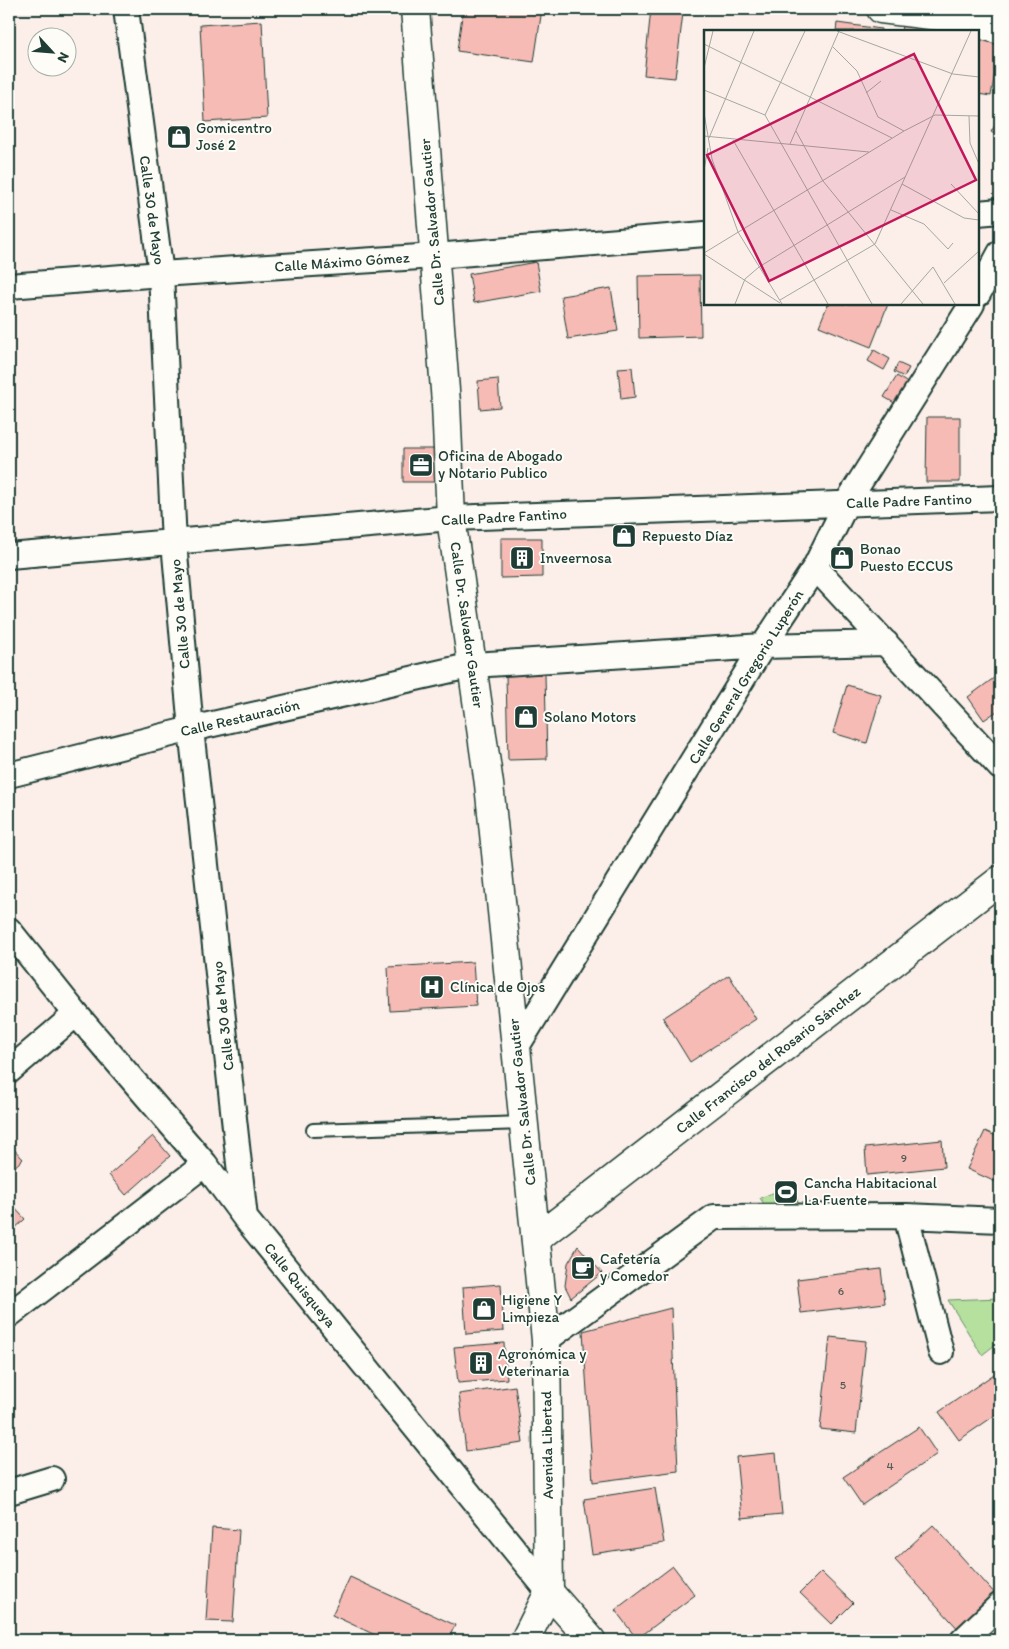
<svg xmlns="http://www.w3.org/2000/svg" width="1009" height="1649" viewBox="0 0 1009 1649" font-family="Itim,sans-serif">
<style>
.green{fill:#b5e09d;stroke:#6a8e68}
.building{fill:#f7bbb5;stroke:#1f3d34}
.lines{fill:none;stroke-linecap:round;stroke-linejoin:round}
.service-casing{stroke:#1f3d34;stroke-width:16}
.minor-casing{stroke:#1f3d34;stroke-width:28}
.tertiary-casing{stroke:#1f3d34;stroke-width:31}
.secondary-casing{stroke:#1f3d34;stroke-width:31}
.service{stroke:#fdfcf7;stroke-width:12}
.minor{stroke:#fdfcf7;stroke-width:24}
.tertiary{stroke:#fdfcf7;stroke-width:28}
.secondary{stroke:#fdfcf7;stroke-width:28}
.labels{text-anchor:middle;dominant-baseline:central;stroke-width:4;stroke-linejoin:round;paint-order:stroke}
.number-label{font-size:12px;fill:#555c54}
.poi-label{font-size:15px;fill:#1f3d34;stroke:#fdfcf7;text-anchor:start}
.street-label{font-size:15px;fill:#1f3d34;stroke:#fdfcf7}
.inset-road{fill:none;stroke:#a4a8a1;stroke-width:1}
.view{fill:#c2185b;fill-opacity:0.15;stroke:#c2185b;stroke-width:2.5}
.inset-edge{fill:none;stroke:#1f3d34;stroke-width:2.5}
</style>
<rect width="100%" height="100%" fill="#fcefea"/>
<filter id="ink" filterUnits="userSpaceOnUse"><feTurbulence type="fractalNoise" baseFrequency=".02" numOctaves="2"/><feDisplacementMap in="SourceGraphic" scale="10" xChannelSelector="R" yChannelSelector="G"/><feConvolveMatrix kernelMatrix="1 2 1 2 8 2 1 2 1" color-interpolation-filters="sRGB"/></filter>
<g filter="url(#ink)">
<!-- green -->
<path class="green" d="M793,1185L800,1210H768L760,1198Z
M1000,1298V1341L982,1355L948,1300Z"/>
<!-- building -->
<path class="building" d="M463,9H542L534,62L457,51Z
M651,9L683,13L675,78L644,75Z
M262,21L267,118L205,122L200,25Z
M837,23L881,29V31H836Z
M902,26L940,31H901Z
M978,36L1000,42L991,96L978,94Z
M1000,117V137L991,132Z
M536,262L541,291L474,303L469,274Z
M700,275L701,336L639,338L638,276Z
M611,288L618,331L568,339L561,296Z
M828,304H888L871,347L819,326Z
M874,350L890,359L884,370L868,361Z
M898,363L909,368L904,377L894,372Z
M632,367L635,397L621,399L618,368Z
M897,376L909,384L896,404L884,397Z
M498,379L500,407L480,409L478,381Z
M927,417H960V482H926Z
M403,449H438V482H403Z
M501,538H542V577L501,578Z
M545,674L547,759L508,760L506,675Z
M998,675L1000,678V709L984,720L968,697Z
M847,685L881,695L867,743L833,733Z
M473,962L476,1006L390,1011L388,967Z
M729,975L756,1019L690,1062L663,1018Z
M985,1131L1000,1138V1184L967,1169Z
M153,1136L170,1156L126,1195L109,1175Z
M942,1140L944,1167L867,1175L865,1148Z
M9,1144L23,1159L9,1172Z
M9,1202L25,1219L10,1233L9,1232Z
M578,1246L602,1273L571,1298L565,1286L568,1263Z
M881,1269L885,1303L801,1313L797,1279Z
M501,1284L504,1331L466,1334L463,1287Z
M671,1308L678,1471L593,1482L583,1331Z
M830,1337L866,1341L856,1433L820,1429Z
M504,1343L507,1379L458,1383L454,1347Z
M1000,1370V1412L959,1440L939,1412Z
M515,1386L523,1443L466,1451L459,1394Z
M919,1427L937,1454L862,1505L843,1477Z
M776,1453L782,1514L742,1518L736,1457Z
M655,1488L664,1543L592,1554L584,1499Z
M933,1525L998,1597L961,1632L895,1560Z
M212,1528L239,1530L233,1622L206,1621Z
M673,1566L695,1595L637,1639L615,1610Z
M821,1572L853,1603L832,1624L800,1593Z
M350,1577L455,1625L448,1640H386L332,1615Z"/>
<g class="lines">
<defs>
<path id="service" d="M313,1130L524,1123"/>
<path id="minor" d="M126,9L161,274L174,543L191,729L245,1218
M978,213L1000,211
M9,286L161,274L435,256L705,234
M978,294L1000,253
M9,556L451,518L1000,498
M815,567L1000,767
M9,775L191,729L473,665L763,646L886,643
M9,930L76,1014L205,1164L245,1218L549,1592
M516,1048L763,646L815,567L846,504L972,304
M9,1071L76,1014
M906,1216L941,1352
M9,1315L205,1164
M546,1340L714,1217L906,1216L1000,1220
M9,1492L52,1479
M963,1640L1000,1605"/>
<path id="tertiary" d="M536,1239L1000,880
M549,1592L591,1640"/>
<path id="secondary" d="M415,9L446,403L451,518L489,784L546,1340L549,1592L525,1640
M881,9L963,19L1000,30"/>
</defs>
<!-- service casing -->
<use href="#service" class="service-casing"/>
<!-- minor casing -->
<use href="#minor" class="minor-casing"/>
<!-- tertiary casing -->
<use href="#tertiary" class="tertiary-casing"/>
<!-- secondary casing -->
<use href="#secondary" class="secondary-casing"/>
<!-- service -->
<use href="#service" class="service"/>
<!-- minor -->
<use href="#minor" class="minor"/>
<!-- tertiary -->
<use href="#tertiary" class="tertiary"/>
<!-- secondary -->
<use href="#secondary" class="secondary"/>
</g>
</g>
<!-- icons -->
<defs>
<symbol id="shop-square" viewBox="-11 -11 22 22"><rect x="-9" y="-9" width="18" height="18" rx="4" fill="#1f3d34" stroke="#fdfcf7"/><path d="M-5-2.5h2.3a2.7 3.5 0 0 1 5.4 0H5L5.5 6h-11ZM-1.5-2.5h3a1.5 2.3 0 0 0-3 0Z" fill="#fff"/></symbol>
<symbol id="office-square" viewBox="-11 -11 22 22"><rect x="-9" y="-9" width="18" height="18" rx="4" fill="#1f3d34" stroke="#fdfcf7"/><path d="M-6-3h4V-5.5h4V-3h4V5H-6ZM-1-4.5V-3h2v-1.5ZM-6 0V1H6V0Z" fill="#fff"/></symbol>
<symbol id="building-square" viewBox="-11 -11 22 22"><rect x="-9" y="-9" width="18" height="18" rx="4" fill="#1f3d34" stroke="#fdfcf7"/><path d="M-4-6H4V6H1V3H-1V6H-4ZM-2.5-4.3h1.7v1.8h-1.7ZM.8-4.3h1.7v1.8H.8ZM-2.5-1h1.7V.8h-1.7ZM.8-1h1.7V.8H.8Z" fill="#fff"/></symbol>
<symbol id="hospital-square" viewBox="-11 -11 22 22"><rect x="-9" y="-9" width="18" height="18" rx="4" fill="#1f3d34" stroke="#fdfcf7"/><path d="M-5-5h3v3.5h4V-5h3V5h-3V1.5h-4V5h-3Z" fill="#fff"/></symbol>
<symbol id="stadium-square" viewBox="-11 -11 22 22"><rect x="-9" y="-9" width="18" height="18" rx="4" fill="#1f3d34" stroke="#fdfcf7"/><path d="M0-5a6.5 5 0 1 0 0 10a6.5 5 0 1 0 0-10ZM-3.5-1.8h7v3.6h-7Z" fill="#fff"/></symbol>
<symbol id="cafe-square" viewBox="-11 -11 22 22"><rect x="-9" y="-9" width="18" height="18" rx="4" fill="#1f3d34" stroke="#fdfcf7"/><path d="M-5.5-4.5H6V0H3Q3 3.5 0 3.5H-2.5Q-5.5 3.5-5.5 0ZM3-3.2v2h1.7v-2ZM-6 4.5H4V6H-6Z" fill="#fff"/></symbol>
</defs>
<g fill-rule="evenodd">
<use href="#shop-square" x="165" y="123" width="28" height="28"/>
<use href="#office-square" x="407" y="451" width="28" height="28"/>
<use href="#shop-square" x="610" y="522" width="28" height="28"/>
<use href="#building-square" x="508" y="544" width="28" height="28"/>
<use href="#shop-square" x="828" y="544" width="28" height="28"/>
<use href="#shop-square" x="512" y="703" width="28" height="28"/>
<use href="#hospital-square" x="418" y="973" width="28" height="28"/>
<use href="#stadium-square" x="772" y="1178" width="28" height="28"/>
<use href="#cafe-square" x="569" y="1254" width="28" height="28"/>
<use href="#shop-square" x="470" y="1295" width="28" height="28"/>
<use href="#building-square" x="467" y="1349" width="28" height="28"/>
</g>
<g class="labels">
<!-- number labels -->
<g class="number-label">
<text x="904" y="1158">9</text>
<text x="841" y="1291">6</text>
<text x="843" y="1385">5</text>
<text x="890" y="1466">4</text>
</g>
<!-- poi labels -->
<g class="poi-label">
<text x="196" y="128">Gomicentro<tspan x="196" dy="17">José 2</tspan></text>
<text x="438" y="456">Oficina de Abogado<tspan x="438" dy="17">y Notario Publico</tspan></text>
<text x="642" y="536">Repuesto Díaz</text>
<text x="860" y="549">Bonao<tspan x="860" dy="17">Puesto ECCUS</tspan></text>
<text x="540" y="558">Inveernosa</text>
<text x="544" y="717">Solano Motors</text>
<text x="450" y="987">Clínica de Ojos</text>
<text x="804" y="1183">Cancha Habitacional<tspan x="804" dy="17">La Fuente</tspan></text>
<text x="600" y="1259">Cafetería<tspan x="600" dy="17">y Comedor</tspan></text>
<text x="502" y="1300">Higiene Y<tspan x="502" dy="17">Limpieza</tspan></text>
<text x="498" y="1354">Agronómica y<tspan x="498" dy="17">Veterinaria</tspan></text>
</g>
<!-- street labels -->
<g class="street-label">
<text transform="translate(152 210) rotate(82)">Calle 30 de Mayo</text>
<text transform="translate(432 222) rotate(-95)">Calle Dr. Salvador Gautier</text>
<text transform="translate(342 262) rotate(-4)">Calle Máximo Gómez</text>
<text transform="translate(909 501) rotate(-2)">Calle Padre Fantino</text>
<text transform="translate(504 517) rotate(-3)">Calle Padre Fantino</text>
<text transform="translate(180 614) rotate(-95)">Calle 30 de Mayo</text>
<text transform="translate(467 625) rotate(82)">Calle Dr. Salvador Gautier</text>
<text transform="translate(746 677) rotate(-58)">Calle General Gregorio Luperón</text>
<text transform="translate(240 718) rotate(-13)">Calle Restauración</text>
<text transform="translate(223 1016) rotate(-96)">Calle 30 de Mayo</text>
<text transform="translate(768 1060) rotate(-38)">Calle Francisco del Rosario Sánchez</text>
<text transform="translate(522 1102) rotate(-96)">Calle Dr. Salvador Gautier</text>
<text transform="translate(300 1285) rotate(51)">Calle Quisqueya</text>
<text transform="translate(547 1445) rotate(-91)">Avenida Libertad</text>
</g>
</g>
<!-- overview -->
<g transform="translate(704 30)">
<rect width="275" height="275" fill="#fcefea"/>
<path class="inset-road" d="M133,1L249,44L275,47M0,14L188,108M129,17L153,41L174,87L200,101M0,38L9,1M0,60L61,85M162,63L177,51M0,83L8,129L34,202L78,274M61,85L168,274M61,85L101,1M265,86L266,113L275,134M92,101L119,151L219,274M0,106L165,122M5,108L50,1M29,110L124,274M86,114L135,1M0,140L4,118M198,154L260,188L275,190M247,154L275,184M187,180L220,194L244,219L249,213M0,223L200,101L231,85L275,86M0,224L76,273M240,253L275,221M76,270L171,214L267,1M31,274L41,249L55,237L201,147M197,274L229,237L251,274"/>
<path class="view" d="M210,24L272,150L65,251L3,125Z"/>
<rect width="275" height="275" class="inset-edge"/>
</g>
<!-- margin -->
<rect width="1009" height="1649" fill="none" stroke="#fdfcf7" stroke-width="30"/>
<rect x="15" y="15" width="979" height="1619" fill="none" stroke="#1f3d34" stroke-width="2" filter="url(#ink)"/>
<!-- north arrow -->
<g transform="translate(52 52) rotate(116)"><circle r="24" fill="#fdfcf7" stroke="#a4b0a9"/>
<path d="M0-4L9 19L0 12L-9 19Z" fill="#1f3d34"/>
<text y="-8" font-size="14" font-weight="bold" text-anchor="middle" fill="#1f3d34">N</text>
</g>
</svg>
